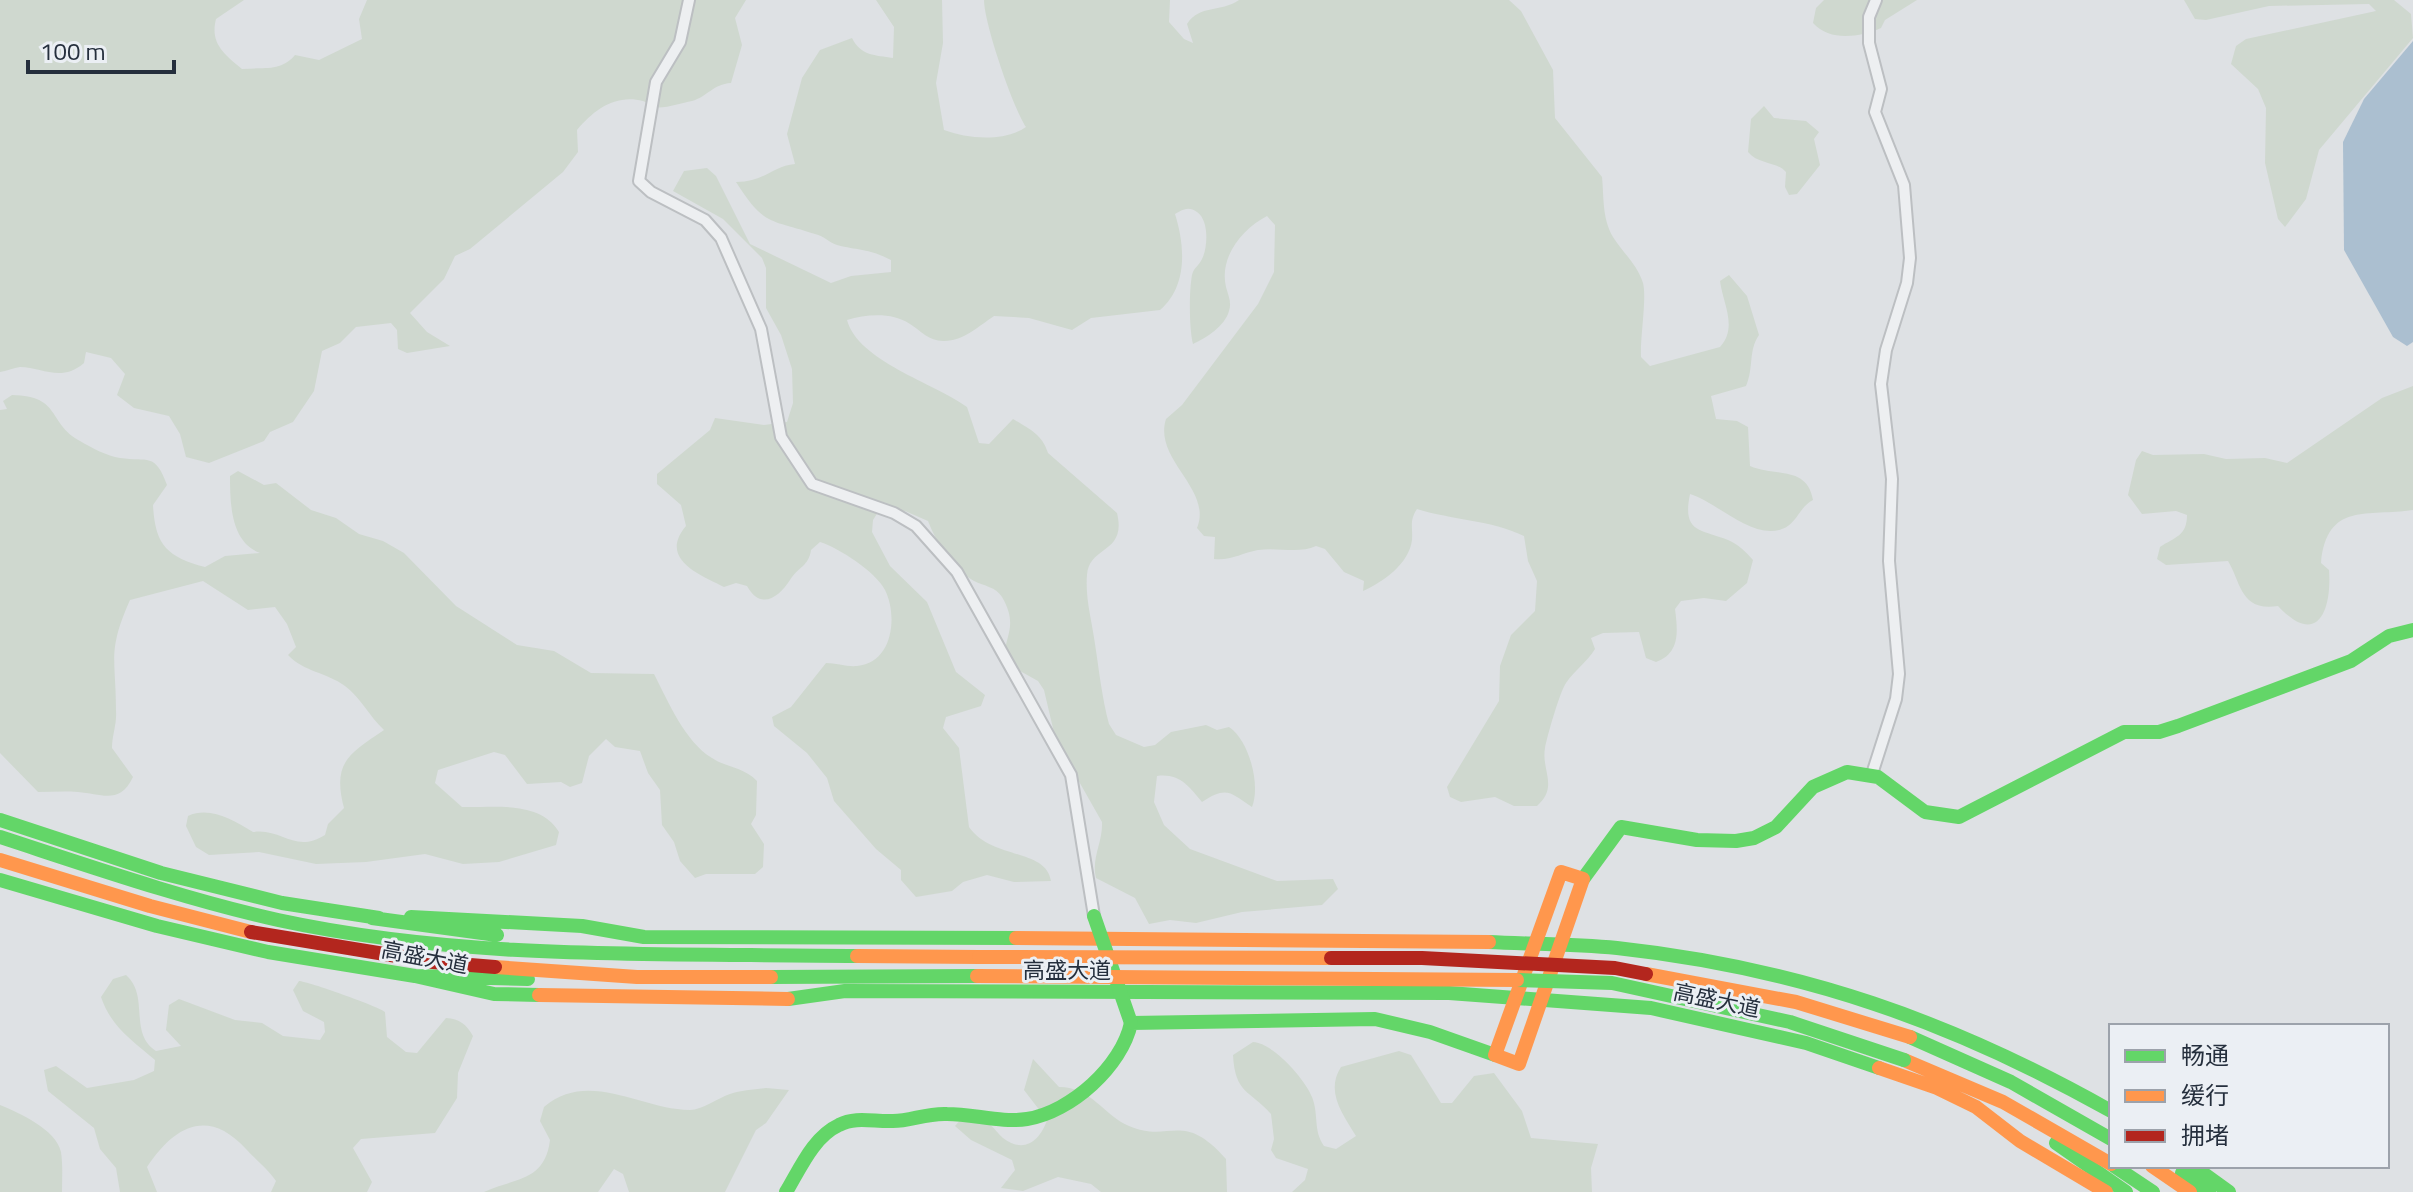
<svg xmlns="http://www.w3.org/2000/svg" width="2413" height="1192" viewBox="0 0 2413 1192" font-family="'Titillium Web','Noto Sans SC',sans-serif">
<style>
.green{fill:#cfd8cf}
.water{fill:#abbfd0}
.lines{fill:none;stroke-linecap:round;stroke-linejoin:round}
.street-casing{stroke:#bcbfc2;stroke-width:14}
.street{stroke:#edeff1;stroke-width:10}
.fast{stroke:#63d668;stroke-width:14}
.slow{stroke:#ff974d;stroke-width:14}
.jam{stroke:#b3261e;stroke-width:14}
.fast-bridge{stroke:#63d668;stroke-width:14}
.slow-bridge{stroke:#ff974d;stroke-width:14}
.jam-bridge{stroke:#b3261e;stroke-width:14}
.labels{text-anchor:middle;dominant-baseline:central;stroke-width:6;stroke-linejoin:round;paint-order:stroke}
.street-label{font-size:22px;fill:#252f3d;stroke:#ebeff4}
</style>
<rect width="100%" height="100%" fill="#dee1e4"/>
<!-- green -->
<path class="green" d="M0,0H244L216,19C210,43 223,53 242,69C263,67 281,72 295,55L319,60L362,39L359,19L367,0H746L735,18L742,45L731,83C713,84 707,97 692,101C681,103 665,109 654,107C650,106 647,102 643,101C615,94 594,110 577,130L578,152L563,172L470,249L455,256L444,279L410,313L427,332L450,346L407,353L398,349L397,330L391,323L356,327L340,343L322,351L314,391L293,422L270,432L264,441L209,463L186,457L180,434L169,416L134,408L117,395L125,374L111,358L86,352L84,363C61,383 42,367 20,367C14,368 6,371 0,372Z
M876,0H942L943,43L936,83L944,130C968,139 1004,142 1026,127C1013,108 984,23 984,0H1170L1169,22L1184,39L1193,43L1187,24C1200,4 1220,13 1239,0H1509L1521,11L1553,70L1555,118L1602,177C1604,197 1602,218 1613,237C1623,253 1637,264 1643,283C1647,298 1640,337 1641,357L1650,366L1720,347C1738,327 1723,304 1720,281L1729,275L1747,296L1759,335C1748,351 1754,368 1746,386L1711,396L1716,419L1737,421L1748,427L1750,466C1775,477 1807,465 1813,500C1799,507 1797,524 1782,529C1752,540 1717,502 1690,494C1682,533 1700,529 1728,540C1738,544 1746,552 1753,560L1747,583L1726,601L1704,598L1681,601L1675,609C1678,632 1680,653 1656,662L1646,658L1639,632L1603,633L1591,638L1595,649C1587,662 1575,670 1566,683C1560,691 1547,737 1545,748C1541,770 1559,787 1537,806H1514L1495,797L1461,802L1450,797L1447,787L1499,701L1500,666L1511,635L1535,611L1537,581L1528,561L1524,536C1491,520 1452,520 1417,509C1409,521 1413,527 1412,540C1409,564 1383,582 1363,591L1364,581L1344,572L1325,549L1316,546C1299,554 1278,547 1258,550C1242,553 1230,561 1214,559L1215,537L1204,536L1197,528C1213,489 1153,460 1166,419L1182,405L1258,304L1274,272L1275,225L1267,216C1242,229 1219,257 1226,287C1228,295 1232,302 1229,311C1225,326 1206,338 1193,344C1189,329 1189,291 1192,275C1194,267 1199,266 1202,259C1208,247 1209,220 1197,212C1189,206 1183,209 1175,214C1185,246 1188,286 1160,310L1091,318L1072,330L1029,318L994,316C979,326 962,342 943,341C929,341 921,331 910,324C892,312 867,314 847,320C858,361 934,383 967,407L979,443L989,444L1013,419C1029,429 1042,434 1048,453L1117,513C1127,554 1089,545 1087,575C1085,598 1092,621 1095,644C1099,670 1102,698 1109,724L1116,735L1144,747L1155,745L1171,732L1206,725L1217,730L1229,727C1249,740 1261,785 1252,807C1231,793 1227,785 1202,802C1189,786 1179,773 1157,776L1154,802L1164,825L1190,849L1277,881L1333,879L1338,889L1322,905L1242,912L1196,923L1170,920L1149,924L1135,898L1096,878C1091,858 1103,842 1102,822L1056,741L1044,690L1038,681L1006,663C1000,640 1021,629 1002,597C996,587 984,586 974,581C953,569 937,544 928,521L905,511L880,509L873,520L872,532L890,566L927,602L956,672L985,695L981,706L946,717L943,728L959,748L969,827C992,860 1046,848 1051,881L1014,882L987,875L963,882L952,891L916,897L901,880V870L876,849L834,801L827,778L807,753L774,726L772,717L791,707L826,663C836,663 847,667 857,666C893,663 898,616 885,590C876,572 839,548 820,542L811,550C809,566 798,567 790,580C779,597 761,611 747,586L736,583L724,587C700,575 658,559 686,526L681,505L657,484V474L710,430L715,418L764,425L787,422L793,403L792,369L781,335L766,308V268L762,258L723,219L673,191L684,171L707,168L716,176L750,244L831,283L851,276L891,272V260C867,248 861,251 837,245C830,243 824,236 815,234C769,219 764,226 736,182C765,182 772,166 795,164L787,134L802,78L820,50L852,38C861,56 875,55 893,58L894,27Z
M1824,0H1917L1885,20L1881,28C1860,37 1830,42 1813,23L1816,8Z
M2184,0H2394L2411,14L2413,38L2319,150L2306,199L2285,227L2278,219L2265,163L2266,108L2258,89L2231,64L2236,46L2246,39L2376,11L2369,4L2269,6L2206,20L2195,19Z
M1764,106L1774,118L1806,121L1819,132L1814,139L1820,165L1797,194L1789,195L1785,187L1786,172C1776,161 1759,165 1748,152L1751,119Z
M2413,386V510C2368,517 2327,501 2321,563L2329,570C2332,611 2317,648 2278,606C2240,612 2241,582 2228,561L2166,565L2157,559L2160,547C2175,537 2187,536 2187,515L2176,511L2142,514L2128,495L2136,460L2142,451L2153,455L2204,454L2226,459L2265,458L2287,463L2382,398Z
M12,395C62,396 47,423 80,441C92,448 107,456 120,458C148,462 155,452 167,485L153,505C155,545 167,557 205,567L225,556L260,553C231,542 230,505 230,476L238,471L264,485L276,483L311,510L336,518L359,534L383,541L404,553L456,606L517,645L554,651L591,673L654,674C668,701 685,742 712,758C727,768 744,767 757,781L756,815L751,824L764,844L763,867L755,874H706L695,878L680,861L674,842L662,825L660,790L648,773L640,751L615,747L606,739L589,756L582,783L570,787L561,782L527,784L505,755L494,752L438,770L435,783L462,807C494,808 540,800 559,832L556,845L499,862L463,864L425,854L366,862L316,864L259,852L209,855L196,847L186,826L188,816C210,806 233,820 253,832C283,828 294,854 325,835L328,824L344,808C332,762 349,754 384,730C369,716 361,698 345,686C326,672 304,672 288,655L296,647L287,624L275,607L248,610L203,581L130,600C107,652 116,658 116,711C117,724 112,735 112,748L133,777C120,805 102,794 78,792C64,791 51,792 38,792L0,753V410L7,409L3,401Z
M126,975C150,996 128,1033 156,1051L181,1046L166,1030L169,1005L179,999L235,1020L262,1023L283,1036L320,1040L325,1032L324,1022L303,1011L293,990L299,981C307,981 380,1007 385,1012L387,1037L406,1052L417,1053L446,1018C460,1019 466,1024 473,1036L458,1073L457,1098L435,1133L361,1139L353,1148L372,1182L367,1192H271L276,1181C267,1168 256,1160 246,1149C208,1107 174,1126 147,1167L157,1192H120L116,1168L100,1149L94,1128L48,1091L44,1070L56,1066L87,1088L134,1080L154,1071L155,1060C133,1041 111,1027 101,997L113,979Z
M1253,1042C1273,1043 1305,1079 1312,1097C1319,1115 1313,1130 1324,1146L1336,1149L1356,1136C1343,1114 1325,1092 1341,1067L1399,1051L1411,1055L1441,1103H1452L1474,1076L1494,1073L1522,1111L1531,1138L1598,1144L1591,1168L1592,1192H1292L1305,1180L1308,1169L1276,1158L1271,1150L1274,1139L1271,1114C1250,1090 1235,1094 1233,1055Z
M1033,1059L1059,1087C1092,1087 1103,1115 1129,1126C1170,1144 1182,1109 1226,1159L1227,1192H1101L1091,1184L1058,1177L1023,1191L1001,1188L1015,1170L1012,1160L971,1140L955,1126L963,1117C970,1119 982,1120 989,1124C994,1127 998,1134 1003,1138C1024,1154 1040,1141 1047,1120L1024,1090Z
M766,1088L789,1090L766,1123L756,1130L725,1192H629L623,1174L614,1169L598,1192H484C514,1178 545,1182 550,1140L540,1121L544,1107C589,1069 641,1110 690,1110C702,1110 718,1098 730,1094C741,1090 754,1090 766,1088Z
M0,1105C19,1113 56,1129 61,1152C63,1165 62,1179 62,1192H0Z"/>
<!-- water -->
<path class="water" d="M2413,41V342L2407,346L2393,337L2344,250L2343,142L2364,99Z"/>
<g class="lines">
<defs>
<path id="street" d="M689,0L680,42L656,82L639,181L651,192L705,220L721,238L761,329L781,437L812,484L894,513L916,526L957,572L1071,775L1094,916
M1872,774L1896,699L1899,674L1889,561L1892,479L1881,384L1886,350L1907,283L1910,258L1904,185L1875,112L1881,89L1869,43V17L1876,0"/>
</defs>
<!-- street casing -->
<use href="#street" class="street-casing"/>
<!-- street -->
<use href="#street" class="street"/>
<!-- fast -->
<path class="fast" d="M0,820L161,873L282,903L379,918
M0,837C92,867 184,899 278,920C467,961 665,953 857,956
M1583,879L1621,827L1697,840L1736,841L1754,838L1776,827L1813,787L1847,772L1878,777L1925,812L1959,817L2124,732H2159L2178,726L2351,661L2389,636L2413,630
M0,880L157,926L268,952L415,976L494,994L539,995
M411,917L582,926L644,937L1016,938
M372,918L497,935
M1489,942C1531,944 1575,944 1617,948C1800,968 1951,1021 2111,1111
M415,976L528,979
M771,977L977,976
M788,999L845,991L1449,993L1651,1008L1806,1043L1879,1068
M1910,1037L2011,1082L2111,1139
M2056,1143L2126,1192
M2114,1166L2153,1192
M2193,1166L2229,1192
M2182,1173L2209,1192
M786,1192C800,1169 813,1137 839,1125C856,1116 874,1122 893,1121C911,1121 926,1113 947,1114C974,1114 1001,1123 1027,1119C1071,1112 1122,1066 1131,1023L1375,1019L1430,1032L1495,1055"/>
<!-- slow -->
<path class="slow" d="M0,860L150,906L251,932
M1561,872L1583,879L1519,1064L1495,1055Z
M1016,938L1489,942
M857,956L979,957
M495,967L637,977H771
M539,995L788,999
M1904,1060L2003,1102L2111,1164
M1879,1068L1937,1088L1976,1107L2020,1141L2106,1192
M2152,1166L2190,1192"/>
<!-- jam -->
<path class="jam" d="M251,932L433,962L495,967"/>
<!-- fast-bridge -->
<path class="fast-bridge" d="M1094,916L1131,1023
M1517,980L1612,983L1790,1022L1904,1060"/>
<!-- slow-bridge -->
<path class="slow-bridge" d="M979,957L1331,958
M1646,974L1796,1002L1910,1037
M977,976L1517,980"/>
<!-- jam-bridge -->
<path class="jam-bridge" d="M1331,958H1422L1615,968L1646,974"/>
</g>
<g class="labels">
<!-- street labels -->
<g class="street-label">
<text transform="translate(425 957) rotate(11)">高盛大道</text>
<text x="1067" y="970">高盛大道</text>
<text transform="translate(1717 1000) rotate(12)">高盛大道</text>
</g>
</g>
<!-- legend -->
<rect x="2109" y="1024" width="280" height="144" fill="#ebeff4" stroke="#9ca2ab" stroke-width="2"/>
<rect x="2125" y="1050" width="40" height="12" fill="#63d668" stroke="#9ca2ab" stroke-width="2"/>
<text x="2181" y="1064" font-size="24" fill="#252f3d">畅通</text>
<rect x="2125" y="1090" width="40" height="12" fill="#ff974d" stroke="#9ca2ab" stroke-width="2"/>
<text x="2181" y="1104" font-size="24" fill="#252f3d">缓行</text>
<rect x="2125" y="1130" width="40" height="12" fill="#b3261e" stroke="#9ca2ab" stroke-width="2"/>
<text x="2181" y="1144" font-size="24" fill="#252f3d">拥堵</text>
<!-- scale -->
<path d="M28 60v12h146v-12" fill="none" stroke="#252f3d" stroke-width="4"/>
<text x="40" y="60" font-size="24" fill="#252f3d" stroke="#ebeff4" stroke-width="6" paint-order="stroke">100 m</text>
</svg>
